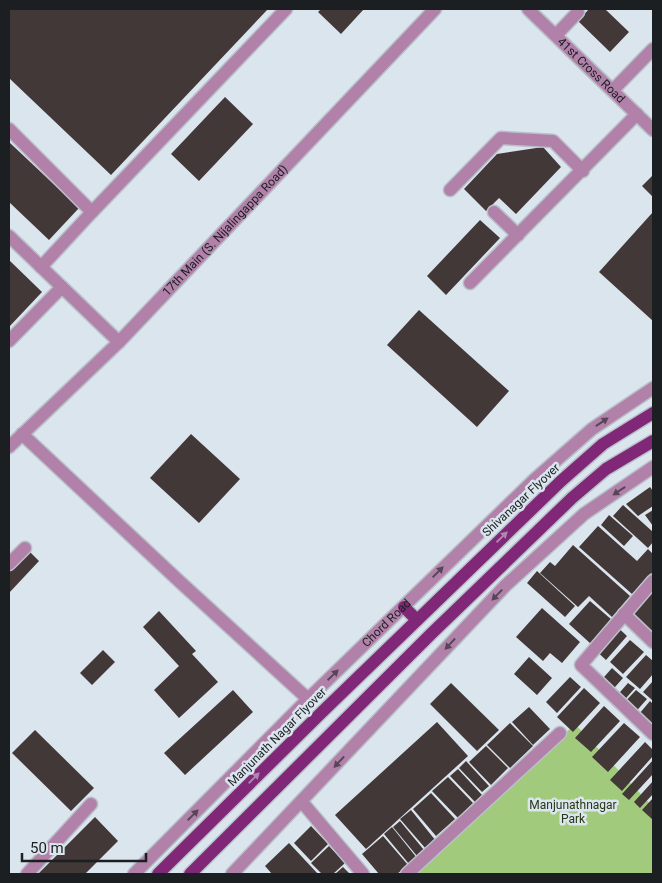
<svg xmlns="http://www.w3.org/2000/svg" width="662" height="883" viewBox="0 0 662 883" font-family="Roboto,sans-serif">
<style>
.green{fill:#a2ca7c}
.building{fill:#433838}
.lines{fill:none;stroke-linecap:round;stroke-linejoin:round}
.minor-casing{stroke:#b8c1c9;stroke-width:15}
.major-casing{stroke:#b8c1c9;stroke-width:15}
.minor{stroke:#b281aa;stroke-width:12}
.major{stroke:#802777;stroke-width:12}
.oneway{fill:#574658}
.oneway2{fill:#ae86b2}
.labels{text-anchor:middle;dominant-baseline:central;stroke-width:5;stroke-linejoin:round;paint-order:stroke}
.street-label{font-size:12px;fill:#1b1f22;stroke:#dbe5ee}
.park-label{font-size:12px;fill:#263714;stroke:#dbe5ee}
</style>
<rect width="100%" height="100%" fill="#dbe5ee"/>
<!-- green -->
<path class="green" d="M575,724L653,807V874H415Z"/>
<!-- building -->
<path class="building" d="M9,9H268L111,175L9,78Z
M321,9H364L341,34L318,12Z
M589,9H605L629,32L610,52L578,21Z
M225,97L253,124L199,181L171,154Z
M9,142L79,208L49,240L9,202Z
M543,147L561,167L516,214L499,198L486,211L464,189L497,154Z
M652,176L653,177V197L642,186Z
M653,212V321L599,272Z
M480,220L500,238L446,295L427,276Z
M9,260L42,292L9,327Z
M419,310L509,391L477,427L387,345Z
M191,434L240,479L199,523L150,478Z
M650,487L653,491V506L638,516L626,504Z
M623,505L653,532V542L648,548L613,516Z
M653,510V526L645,515Z
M609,515L633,536L624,546L601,525Z
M598,526L637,561L648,549L653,554V575L651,573L632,594L579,547Z
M573,545L630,596L612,617L589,596L578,607L540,573L550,562L555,566Z
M27,549L39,561L9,593V568Z
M537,571L575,606L565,617L527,583Z
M653,587V640L622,610Z
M590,601L612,620L591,644L569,624Z
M542,608L580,642L562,663L550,653L543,661L516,637Z
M159,611L196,651L192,654L218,682L179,718L154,690L179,666L143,627Z
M613,623L627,636L606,660L592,647Z
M630,640L644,652L623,674L610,662Z
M103,650L115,662L92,685L80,673Z
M646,655L653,661V674L640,689L626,677Z
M529,657L552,678L537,695L514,674Z
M612,668L623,678L608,695L597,685Z
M570,677L581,687L557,713L546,702Z
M653,681V698L652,700L643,692Z
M451,683L499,730L477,751L430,704Z
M628,683L635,688L620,705L614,699Z
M584,688L600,703L573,732L557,717Z
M233,690L253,712L185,775L164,753Z
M636,690L647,699L632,716L621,706Z
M650,701L653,704V723L646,731L634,720Z
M604,706L620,721L591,752L575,738Z
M529,707L550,729L533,745L512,722Z
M437,722L468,756L366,849L335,815Z
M510,723L533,746L510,768L487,745Z
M624,723L640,737L608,772L592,757Z
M35,730L94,788L71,811L12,753Z
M645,742L653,750V756L622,791L610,780Z
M486,746L508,768L491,785L469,762Z
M653,760V774L629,800L622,794Z
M466,761L489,786L482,792L459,768Z
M458,769L482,795L475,802L450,776Z
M448,777L473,803L458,818L432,791Z
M653,781V794L640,808L634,802Z
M431,793L455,819L436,836L413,809Z
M653,798V820L642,810Z
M411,810L436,841L426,849L400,819Z
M95,817L118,841L85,874H38Z
M400,821L424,850L417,856L393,827Z
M311,826L328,844L311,861L294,843Z
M392,827L417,858L409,864L384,834Z
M383,836L408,865L397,874H379L362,854Z
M289,843L318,874H272L265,866Z
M329,846L345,863L333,874H322L311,863Z
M343,867L350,874H335Z"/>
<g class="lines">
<defs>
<g id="minor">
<path id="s1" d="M528,9L653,130"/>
<path d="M556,35L578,12"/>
<path d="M613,90L653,49"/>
<path d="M9,129L92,212L286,9"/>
<path d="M450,190L501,138L553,141L583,171"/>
<path d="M494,212L518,235"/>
<path d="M9,236L119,342"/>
<path d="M41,267L92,212"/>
<path d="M470,283L637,114"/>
<path d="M9,341L62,287"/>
<path d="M22,434L179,581L308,699"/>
<path id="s2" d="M9,447L119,342L435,9"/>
<path d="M9,564L25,548"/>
<path d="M653,581L581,665L653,734"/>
<path d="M624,614L653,642"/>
<path d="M302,802L363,874"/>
<path d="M27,874L91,804"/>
<path id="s3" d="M134,874L308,699L535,479L592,429L653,388"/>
<path d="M232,874L505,586L584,514L653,467"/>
<path d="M407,874L560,733"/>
</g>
<path id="major" d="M404,607L417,620
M158,874L320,714L561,481L603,444L653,413
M190,874L431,634L572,498L606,469L653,441"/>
</defs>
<!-- minor casing -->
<use href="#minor" class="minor-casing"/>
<!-- major casing -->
<use href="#major" class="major-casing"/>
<!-- minor -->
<use href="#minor" class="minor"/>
<!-- major -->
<use href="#major" class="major"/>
</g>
<!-- one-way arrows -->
<defs><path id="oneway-solid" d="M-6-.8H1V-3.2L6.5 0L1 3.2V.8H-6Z" transform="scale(1.25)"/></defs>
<g class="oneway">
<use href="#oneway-solid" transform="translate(602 422) rotate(-34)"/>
<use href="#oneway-solid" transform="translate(619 491) rotate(146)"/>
<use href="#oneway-solid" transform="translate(438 572) rotate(-45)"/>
<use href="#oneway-solid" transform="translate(497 595) rotate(134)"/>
<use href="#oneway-solid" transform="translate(450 644) rotate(133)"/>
<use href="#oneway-solid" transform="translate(333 675) rotate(-44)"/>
<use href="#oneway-solid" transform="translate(339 762) rotate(133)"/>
<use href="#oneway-solid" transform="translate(193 815) rotate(-45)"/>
</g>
<g class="oneway2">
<use href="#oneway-solid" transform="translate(502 537) rotate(-44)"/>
<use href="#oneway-solid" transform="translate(254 778) rotate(-45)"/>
</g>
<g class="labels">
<!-- street labels -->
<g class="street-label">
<text stroke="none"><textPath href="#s1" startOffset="88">41st Cross Road</textPath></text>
<text stroke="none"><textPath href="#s2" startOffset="306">17th Main (S. Nijalingappa Road)</textPath></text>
<text transform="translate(521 500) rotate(-43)">Shivanagar Flyover</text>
<text stroke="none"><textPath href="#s3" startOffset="356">Chord Road</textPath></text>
<text transform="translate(277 737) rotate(-45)">Manjunath Nagar Flyover</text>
</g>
<!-- park labels -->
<g class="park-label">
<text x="573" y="805">Manjunathnagar<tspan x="573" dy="14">Park</tspan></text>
</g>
</g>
<!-- border -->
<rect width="662" height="883" fill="none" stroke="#1b1f22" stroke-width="20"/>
<!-- scale -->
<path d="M22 853v8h124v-8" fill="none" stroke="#1b1f22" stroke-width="2.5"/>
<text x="30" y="853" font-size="15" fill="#1b1f22" stroke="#dbe5ee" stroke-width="4" paint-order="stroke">50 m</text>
</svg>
